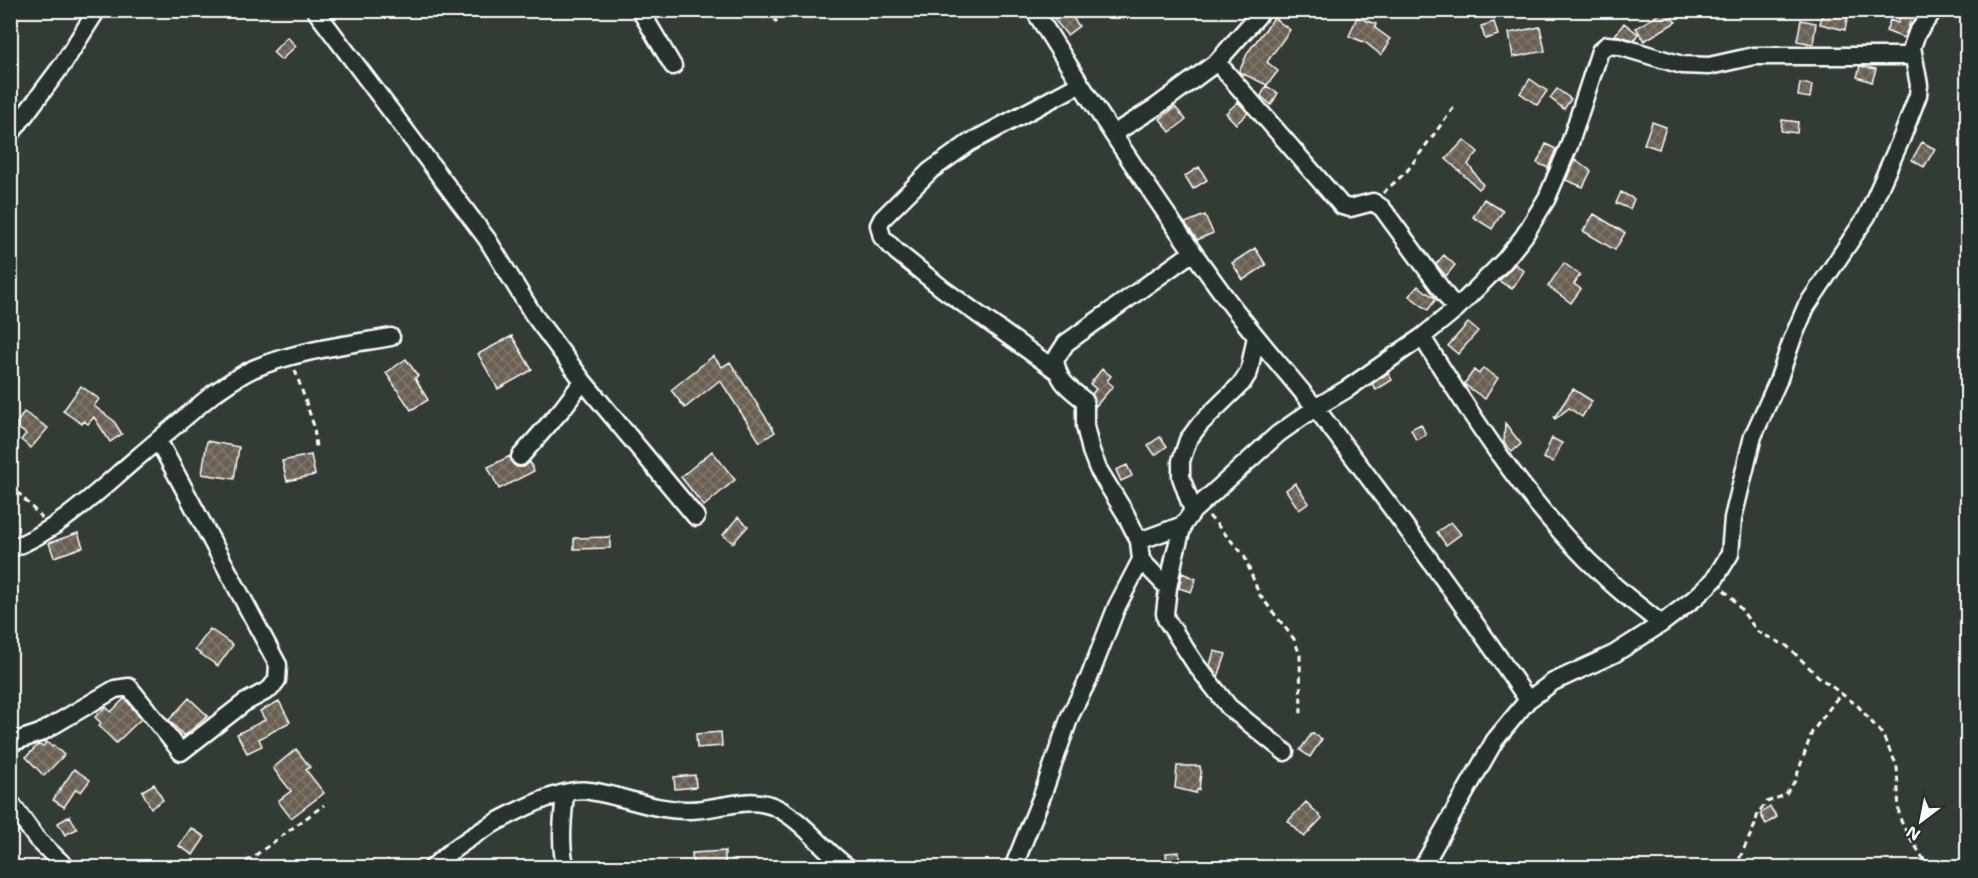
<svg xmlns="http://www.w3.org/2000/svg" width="1978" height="878" viewBox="0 0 1978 878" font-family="'Shantell Sans',sans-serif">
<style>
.building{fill:url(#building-cross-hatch);stroke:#fff;stroke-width:1.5}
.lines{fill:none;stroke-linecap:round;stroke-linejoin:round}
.street-casing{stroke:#fff;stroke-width:21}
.path{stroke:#fff;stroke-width:3;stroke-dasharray:6 4.5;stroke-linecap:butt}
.street{stroke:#26332d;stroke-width:16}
</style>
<defs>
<pattern id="building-cross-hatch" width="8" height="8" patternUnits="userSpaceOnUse" patternTransform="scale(1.5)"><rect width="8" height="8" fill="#696052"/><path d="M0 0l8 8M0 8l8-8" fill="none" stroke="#80786c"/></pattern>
</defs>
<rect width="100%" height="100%" fill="#333c34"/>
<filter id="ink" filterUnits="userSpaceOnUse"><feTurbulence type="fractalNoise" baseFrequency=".0167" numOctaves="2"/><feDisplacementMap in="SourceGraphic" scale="12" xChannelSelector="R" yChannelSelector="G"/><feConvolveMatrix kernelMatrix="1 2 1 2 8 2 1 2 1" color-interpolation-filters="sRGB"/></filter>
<g filter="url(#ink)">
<!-- building -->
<path class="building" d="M1064,10H1067L1079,26L1067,35L1054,19Z
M1823,10H1849L1845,30L1820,24Z
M1902,10H1915L1904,38L1886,31L1890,20L1898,23Z
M1663,12L1676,22L1644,41L1636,28Z
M1357,17L1376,24L1375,28L1390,39L1387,43L1389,44L1381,55L1366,43L1349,36Z
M1274,18L1290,30L1267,62L1278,71L1267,85L1239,72L1248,52Z
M1801,20L1816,23L1813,44L1797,41Z
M1494,22L1498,35L1485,39L1481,26Z
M1624,23L1638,34L1634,40L1615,35Z
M1540,27L1545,51L1513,57L1509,33Z
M287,37L296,46L281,60L273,52Z
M1860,66L1876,69L1872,82L1857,77Z
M1530,79L1547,91L1537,105L1520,93Z
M1800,83L1812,85L1810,98L1798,96Z
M1266,86L1278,93L1271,105L1261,96Z
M1557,89L1571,99L1564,109L1550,98Z
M1238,102L1248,113L1236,124L1226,113Z
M1175,107L1186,120L1170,132L1160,119Z
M1782,120L1798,122L1797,133L1781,131Z
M1652,122L1666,127L1659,149L1644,144Z
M1464,140L1478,152L1468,164L1483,185L1479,189L1446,159Z
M1922,142L1935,149L1924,167L1912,160Z
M1546,144L1556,149L1548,168L1537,163Z
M1575,159L1591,171L1583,187L1566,180Z
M1199,167L1207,180L1193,189L1185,176Z
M1621,192L1634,199L1630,209L1616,203Z
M1484,199L1503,211L1492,229L1473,217Z
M1594,214L1625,233L1615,250L1583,231Z
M1205,215L1213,233L1197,240L1185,223Z
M1255,248L1266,265L1243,280L1232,263Z
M1444,255L1455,265L1446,276L1436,264Z
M1564,263L1580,275L1574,284L1581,289L1571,303L1548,286Z
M1515,264L1524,271L1512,289L1499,281Z
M1418,286L1436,299L1428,310L1409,296Z
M1468,323L1478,331L1458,354L1448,346Z
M512,336L532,370L498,389L478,354Z
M713,356L722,367L730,362L775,432L760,442L720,380L685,408L671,390Z
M406,359L418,376L415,378L428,400L411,410L386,373Z
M1483,368L1498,378L1485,399L1464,384L1474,370L1479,374Z
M1102,369L1111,376L1107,381L1113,386L1095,407L1092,394L1096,389L1090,384Z
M1388,373L1392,380L1376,390L1372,384Z
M81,386L99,399L94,406L113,420L122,434L110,442L94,417L88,424L84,421L82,424L63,411Z
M1573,389L1592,401L1582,417L1569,408L1555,419L1554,418Z
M24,412L48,428L31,448L21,440L26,434L15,426Z
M1505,423L1521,444L1512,452L1504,442Z
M1421,424L1426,435L1416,440L1411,429Z
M1160,437L1167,446L1155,455L1148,445Z
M1552,438L1562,443L1553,462L1543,458Z
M207,441L239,447L234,479L202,474Z
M712,451L735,480L704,506L681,477Z
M311,455L315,475L287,481L282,461Z
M510,456L513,464L517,467H524L530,462L534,471L499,489L488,467Z
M1127,465L1132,476L1121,481L1116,470Z
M1295,483L1309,503L1299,510L1286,490Z
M738,517L748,526L733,543L723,535Z
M1451,522L1461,534L1446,545L1437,532Z
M78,533L83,547L54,557L49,543Z
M610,537V548L574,549V538Z
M1182,573L1196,579L1191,592L1179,588Z
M210,629L233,645L218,666L195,650Z
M1214,651L1226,654L1218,677L1210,665Z
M125,698L141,719L116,743L99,726L101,723L95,717L106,707L111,712Z
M189,698L208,716L184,736L169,720Z
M279,701L290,722L259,739L262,746L247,753L237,734L265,720L260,711Z
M721,732L722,746L697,748L696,734Z
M1312,733L1322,739L1310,757L1300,750Z
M47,742L52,747L53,745L64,755L44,776L26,757L38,745L43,746Z
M296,749L310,767L306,770L324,793L291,818L278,801L291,791L273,768Z
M1177,766H1200L1201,772L1199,790H1197L1196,793L1175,788Z
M74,769L90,780L81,792L76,789L64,807L53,800Z
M695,775L696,787L675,789L674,777Z
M154,784L163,800L151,808L142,791Z
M1306,802L1322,818L1304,837L1288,821Z
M1770,807L1777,817L1766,824L1760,814Z
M70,816L77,829L65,835L58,823Z
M191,828L205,837L193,855L179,846Z
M725,851V867H693L692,853Z
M1179,852L1180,863L1167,864L1166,853Z"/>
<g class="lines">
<defs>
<path id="street" d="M315,10L487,239L533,314L583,381L696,517
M640,10L673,66
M1034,10C1094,107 1156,202 1223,294C1252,334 1286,371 1317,410C1391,505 1461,601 1528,700
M1217,62L1342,206L1350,208L1373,202L1382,208L1456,309
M1113,134L1156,107L1217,62L1263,10
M10,135L63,64L97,10
M1422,337C1475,422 1531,509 1605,577C1622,594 1642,608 1661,624
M1057,371L943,289L897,252L882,237L879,225L882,219L930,171L969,143L1080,84
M520,457L563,408L583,381
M1193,511L1181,477V461L1188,440L1200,424L1242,383L1249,372L1256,336
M1139,541L1183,525
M10,549C57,531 94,495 131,463C158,440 185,417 213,394C226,385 238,376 253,369C295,351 345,345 391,337
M1141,560L1168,588
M10,743L40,733L115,689L129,687L181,752L244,703L270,689L277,680L278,665L158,440
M1285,752L1229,707L1196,665L1166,619L1165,613L1168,588L1175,554L1183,525L1193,511L1278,434L1315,408L1347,389L1422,337L1456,309L1504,261L1524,236L1547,198L1569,146L1600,51L1607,45L1618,46L1682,65L1709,66L1754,56H1912
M565,793C563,817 559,844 566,868
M10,802L37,839L67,868
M432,868C440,861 448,853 457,847C484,827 557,785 590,791C624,796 654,811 689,810C716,810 749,795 775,807C803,820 823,850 849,868
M1013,868L1042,796L1070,716L1089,678L1117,606L1141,560L1139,541L1125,513L1098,469L1091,451L1085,426V401C1068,387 1059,383 1055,360L1066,343L1193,252
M1422,868L1495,740L1528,700L1553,682L1614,654L1661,624L1695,598L1714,580L1730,554L1733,518L1753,436L1778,381L1792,340L1806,307L1867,216L1902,137L1918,95L1919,85L1912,47L1917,33L1934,10"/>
</defs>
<!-- street casing -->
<use href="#street" class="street-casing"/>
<!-- path -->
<path class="path" d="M770,10L777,23
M1383,193L1407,171L1454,107
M295,370L314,426L316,448
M10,484L42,518
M1209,516L1244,555L1259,594L1294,639L1300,655L1301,714
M1724,590L1733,599L1758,632L1787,646L1819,677L1858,706L1882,734L1897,766L1899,815L1903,826L1929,868
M238,868L324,805
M1735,868L1755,825L1758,813L1767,802L1785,795L1795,781L1812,732L1841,693"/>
<!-- street -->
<use href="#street" class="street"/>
</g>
</g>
<!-- margin -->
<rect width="1978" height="878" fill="none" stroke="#26332d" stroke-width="36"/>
<rect x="18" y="18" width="1942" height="842" fill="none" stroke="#fff" stroke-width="2" filter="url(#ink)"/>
<!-- north arrow -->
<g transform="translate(1921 821) rotate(212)" stroke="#26332d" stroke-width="4.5" paint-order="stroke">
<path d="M0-4.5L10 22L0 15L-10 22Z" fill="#ffffff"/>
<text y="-9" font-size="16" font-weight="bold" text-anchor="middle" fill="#ffffff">N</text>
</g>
</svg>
